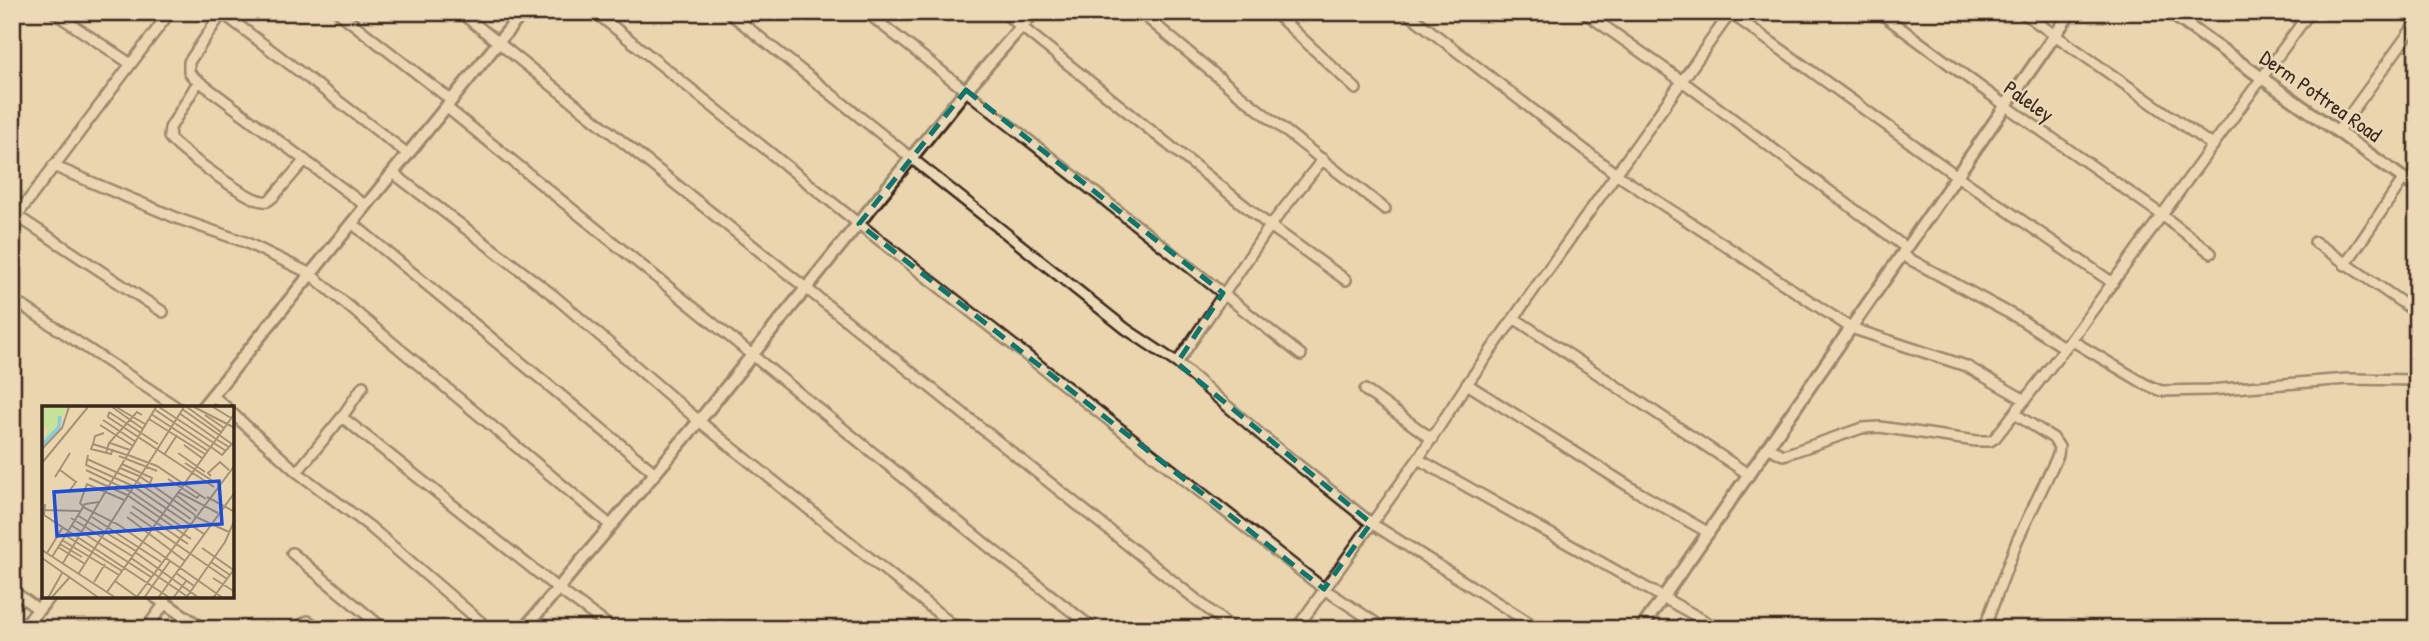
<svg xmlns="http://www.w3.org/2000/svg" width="2429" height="641" viewBox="0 0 2429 641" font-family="'Patrick Hand',sans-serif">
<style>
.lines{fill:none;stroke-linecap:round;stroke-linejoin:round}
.minor-casing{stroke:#3b2a1e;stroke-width:14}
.tertiary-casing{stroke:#3b2a1e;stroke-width:16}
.minor{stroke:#edd8b7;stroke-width:9}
.tertiary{stroke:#edd8b7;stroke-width:10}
.marked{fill:none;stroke:#0f766e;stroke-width:5;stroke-dasharray:14 9;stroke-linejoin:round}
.labels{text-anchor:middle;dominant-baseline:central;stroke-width:5;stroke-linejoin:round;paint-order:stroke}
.street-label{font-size:21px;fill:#3b2a1e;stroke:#edd8b7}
.inset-river{fill:none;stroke:#81cedf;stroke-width:3.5}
.inset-road{fill:none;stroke:#a59175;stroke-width:2}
.view{fill:#1d4ed8;fill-opacity:0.15;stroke:#1d4ed8;stroke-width:3.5}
.inset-edge{fill:none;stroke:#3b2a1e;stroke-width:3.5}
</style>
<rect width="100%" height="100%" fill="#ebd5af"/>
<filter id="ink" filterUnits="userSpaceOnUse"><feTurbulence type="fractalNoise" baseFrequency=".0143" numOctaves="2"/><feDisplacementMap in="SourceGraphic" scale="14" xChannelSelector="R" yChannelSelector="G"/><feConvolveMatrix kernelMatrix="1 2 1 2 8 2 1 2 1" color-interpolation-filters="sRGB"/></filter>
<g filter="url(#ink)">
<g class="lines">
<defs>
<path id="minor" d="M53,12L131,64
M221,12L408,154
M338,12L451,100
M460,12L1233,629
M595,12L859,224L1324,589L1385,629
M728,12L1126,329L1177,363L1267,440L1371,523L1539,629
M866,12L1301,355
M1003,12L1270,226L1346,280
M1140,12L1236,92L1385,209
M1274,12L1356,89
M1406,12L1616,174L1851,328L1966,366L2025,400
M1584,12L1682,81L1906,248
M1729,12L1957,176L2113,283
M1879,12L2006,106L2162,215L2211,253
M2022,12L2213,146
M222,13L189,62V72L192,76L366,206
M198,82L170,128L169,137C179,150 247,200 263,201C268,202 269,200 273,197L305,160
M446,107L993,550L1094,629
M2338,131L2417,22
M53,166L179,219L245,242L309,273L610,525
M393,173L553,295L699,421L958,629
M17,216L163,312
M12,222L170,12
M352,223L655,473
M2315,242L2417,313
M1902,255L2018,318L2065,348
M2345,265L2404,178
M12,299L178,408
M1514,318L1748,474
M2071,340L2145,384L2161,391L2210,390L2347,379L2417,380
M1177,363L1270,226L1323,159
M1467,384L1638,492L1709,533
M1365,390L1432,439
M212,395L227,408
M233,414L297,472L369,526L489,629
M342,417L363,386
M1767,447L1783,455L1787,454L1862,428L1880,427L1976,441H1990L1995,438L2065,348L2310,12
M1418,459L1719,629
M297,472L342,417L557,588L613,629
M292,553L384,629
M12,590L39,610
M146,629L165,603
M294,629L308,621L322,629
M1296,629L1418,459L1467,384L1731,12
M1984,629L2017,541L2058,455L2059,447L2053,438L2015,414"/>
<path id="tertiary" d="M2169,12L2417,188
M202,408L523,12
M156,597L203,629
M22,629L49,597
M524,629L699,421L966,90L1034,12
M1641,629L2071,12"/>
</defs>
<!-- minor casing -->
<use href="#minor" class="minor-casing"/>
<!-- tertiary casing -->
<use href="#tertiary" class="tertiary-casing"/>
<!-- minor -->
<use href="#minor" class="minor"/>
<!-- tertiary -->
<use href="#tertiary" class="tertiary"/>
</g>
</g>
<!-- marked area -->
<path d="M0 0H2429V641H0ZM966,90L1223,293L1177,363L1371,523L1324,589L859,224Z" fill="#ebd5af" fill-opacity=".55" fill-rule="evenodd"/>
<path class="marked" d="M966,90L1223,293L1177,363L1371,523L1324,589L859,224Z"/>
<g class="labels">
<!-- street labels -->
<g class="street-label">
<text transform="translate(2321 96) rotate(35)">Derm Pottrea Road</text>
<text transform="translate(2029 101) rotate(35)">Paleley</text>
</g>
</g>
<!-- overview -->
<g transform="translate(42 406)">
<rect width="192" height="192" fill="#ebd5af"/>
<path d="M3,1H26L0,41L6,24L0,20Z" fill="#c6e299"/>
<path class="inset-river" d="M0,39L17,21L18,10"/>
<path class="inset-road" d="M70,1L101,23M74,1L103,18M117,1L184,45M145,1L179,26M152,1L193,22M171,1L189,12M112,3L168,41M140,3L190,38M67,6L66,11L172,81M67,6L116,38M137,7L174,33M109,8L166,45M163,9L182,22M107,13L163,48M61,14L94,36M58,19L91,40M62,27L53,30L51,38L85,49M174,33L187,41L193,35M68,37L88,44M51,38L49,43L69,48L71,43M142,39L160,52M169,41L180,49L187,41M0,43L20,22L27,1M64,47L67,37L95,6L100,9M136,47L163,66M46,49L44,59L91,80L162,128M86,49L115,60L164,93M122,49L135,29M77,50L115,65M45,53L94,75L149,113M0,57L46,1M143,57L169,74L166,78M80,58L110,72L108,77M78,62L97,70L153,109M18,64L34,76L28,84M44,64L88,85L143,123M169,70L166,67L178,56L187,64M13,71L28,47M47,72L85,89L149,133M126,73L155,92L158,88M136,86L176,107M134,89L155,105M165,91L193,106M3,98L2,109L128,192M41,100L38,97L45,78L82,94M90,100L146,138M41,101L77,119L181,192M2,104L38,105M88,106L185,173M35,109L94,145M152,110L187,126M50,111L119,156M85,111L143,155M29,112L90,150M29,119L109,171M23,129L80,165M20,134L77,169M18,138L40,151M16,141L43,158M160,142L193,165M0,144L74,192M93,146L157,192M5,147L21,121M10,151L43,98L57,96M0,152L57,192M89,152L146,191M169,156L188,169M21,157L114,1M37,167L142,1M134,167L152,180M171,172L193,186M73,175L95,191M52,176L63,158M65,186L193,7M10,191L27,172M6,192L20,167M94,192L193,59M102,192L128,155M116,192L193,86M131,192L145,174M144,192L183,136L193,113M171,192L193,162"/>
<path class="view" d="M177,75L180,118L15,130L12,86Z"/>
<rect width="192" height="192" class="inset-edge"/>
</g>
<!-- margin -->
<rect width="2429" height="641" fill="none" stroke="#edd8b7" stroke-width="42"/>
<rect x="21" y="21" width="2387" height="599" fill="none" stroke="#3b2a1e" stroke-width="2.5" filter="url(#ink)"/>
</svg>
